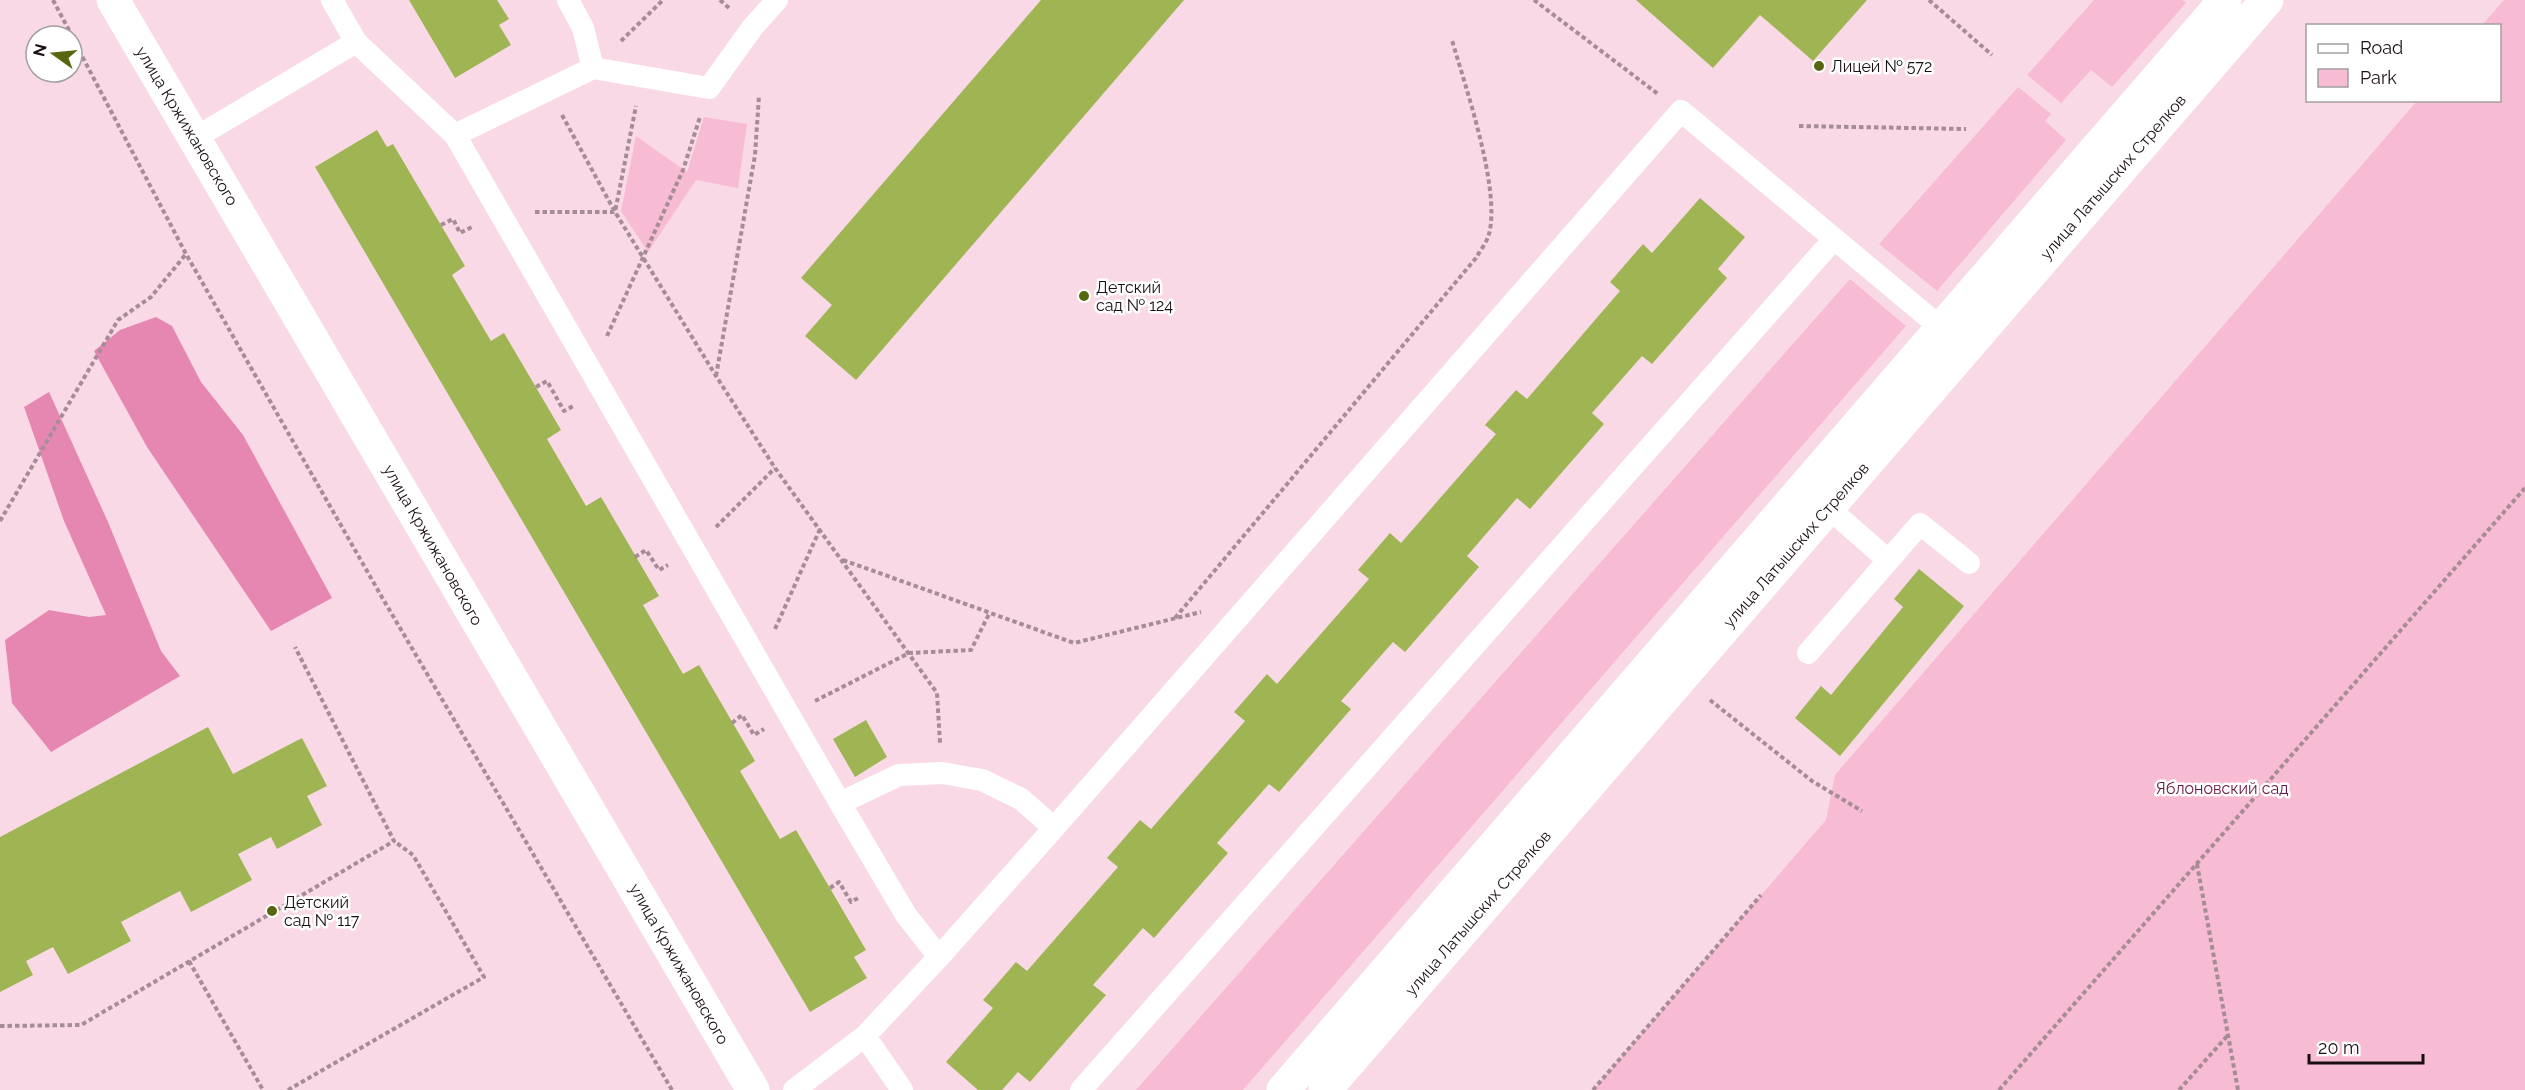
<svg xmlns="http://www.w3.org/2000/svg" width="2525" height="1090" viewBox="0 0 2525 1090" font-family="Raleway,sans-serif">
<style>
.green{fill:#f7bcd4}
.forest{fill:#e687b2}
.building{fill:#9fb453}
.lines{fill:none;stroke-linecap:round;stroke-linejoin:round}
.path{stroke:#a58c96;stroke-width:4;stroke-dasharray:4.5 3;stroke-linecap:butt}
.service{stroke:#fff;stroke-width:22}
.tertiary{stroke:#fff;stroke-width:33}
.poi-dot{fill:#57660f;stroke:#fff;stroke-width:2}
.labels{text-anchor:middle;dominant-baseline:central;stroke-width:5;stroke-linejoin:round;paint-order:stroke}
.poi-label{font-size:16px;fill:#190e12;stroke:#fff;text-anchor:start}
.street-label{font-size:16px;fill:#190e12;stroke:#fff}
.park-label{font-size:16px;fill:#691643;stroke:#fff}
</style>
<rect width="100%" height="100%" fill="#fad9e6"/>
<!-- green -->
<path class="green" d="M2094,0H2183L2186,3L2112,87L2091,70L2061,103L2027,75Z
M2504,0H2525V1090H1593L1826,820L1835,775L2417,101L2500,100V26L2482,25Z
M2018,87L2051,114L2045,121L2066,140L1937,291L1879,244Z
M704,117L747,124L738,188L696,180L648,252L621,211L636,136L687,172Z
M1850,279L1906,326L1243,1090H1136Z"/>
<!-- forest -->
<path class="forest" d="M156,317L172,326L201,382L243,435L332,598L271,631L147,447L94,351L120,330Z
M49,392L108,522L161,651L180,676L51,752L12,703L5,640L49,610L89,617L106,615L64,521L24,407Z"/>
<!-- building -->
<path class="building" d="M409,0H497L509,19L499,25L511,45L455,78Z
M1041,0H1184L856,380L805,336L832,305L801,278Z
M1636,0H1867L1813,61L1760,15L1713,68Z
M377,130L387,147L393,144L465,266L452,275L491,341L504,333L561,430L547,439L586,506L601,497L659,596L643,605L683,674L699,665L755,761L740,771L780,839L796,830L866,950L854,957L867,978L810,1012L315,167Z
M1700,198L1745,237L1718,269L1727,278L1652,364L1642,356L1592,413L1604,424L1530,509L1517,498L1467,556L1479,567L1405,652L1393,642L1341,701L1351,709L1279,792L1269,784L1217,843L1228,853L1154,938L1143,928L1093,985L1106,995L1030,1082L1018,1072L1002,1090H978L946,1062L993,1008L983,1000L1016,962L1027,971L1118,867L1107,858L1140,820L1151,829L1245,721L1234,712L1267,674L1277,684L1369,579L1358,570L1390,533L1401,543L1496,434L1485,425L1516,390L1527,399L1620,291L1610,282L1643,244L1652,253Z
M1919,569L1964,606L1840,756L1795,718L1821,686L1831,695L1903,607L1894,599Z
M866,720L887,757L855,777L833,739Z
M208,727L233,774L302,738L327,786L307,796L322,825L277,849L271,837L238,854L252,880L191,912L180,891L121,922L131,941L68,974L53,947L26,961L33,975L0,992V837Z"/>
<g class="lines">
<!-- path -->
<path class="path" d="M53,0L72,36
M720,0L729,8
M1534,0L1658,94
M1929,0L1992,55
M72,37L186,254L383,599L672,1090
M621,41L663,0
M562,115L615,212L716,376L775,468L937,693L940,743
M1799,126L1966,129
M535,212H615L636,106
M441,225L453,219L460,233L474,226
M607,336L683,170L700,117
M716,376L755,155L759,96
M536,387L547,381L564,411L575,405
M0,521L118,320L151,297L186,254
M716,527L775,468
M635,557L646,550L659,570L668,565
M843,560L1074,643L1201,612
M1175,618L1476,258C1480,251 1487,242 1489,234C1501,189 1465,86 1452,40
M775,629L820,529
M1710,700L1812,781L1862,811
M815,701L909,653L971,650L990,612
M732,723L742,715L754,735L764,729
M2197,864L2238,1090
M830,888L839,882L851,902L860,897
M189,961L263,1090
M0,1026L81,1025L394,841L295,647
M288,1090L484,977L413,855L394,841
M1593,1090L1761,895
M1999,1090L2525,488
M2179,1090L2229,1034"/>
<!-- service -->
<path class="service" d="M332,0L356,42L455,135L593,68L583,28L568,0
M593,68L709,88L752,28L777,0
M455,135L840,803L906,915L939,957
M195,138L356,42
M1817,498L1888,560
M1808,653L1920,524L1969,563
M840,803L899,775L942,773L982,780L1021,799L1054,828
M865,1036L902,1090
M794,1090L865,1036L939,957L1054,828L1681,111L1952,337
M1081,1090L1834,239"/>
<!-- tertiary -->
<path class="tertiary" d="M113,0L753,1090
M1283,1090L2225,0
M1325,1090L2267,0"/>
</g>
<!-- markers -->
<g class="poi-dot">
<circle cx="1819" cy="66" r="6"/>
<circle cx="1084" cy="296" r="6"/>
<circle cx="272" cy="911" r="6"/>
</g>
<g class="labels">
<!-- poi labels -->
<g class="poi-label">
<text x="1831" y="66">Лицей № 572</text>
<text x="1096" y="287">Детский<tspan x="1096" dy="18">сад № 124</tspan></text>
<text x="284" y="902">Детский<tspan x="284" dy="18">сад № 117</tspan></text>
</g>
<!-- street labels -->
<g class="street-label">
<text transform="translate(187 126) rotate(59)">улица Кржижановского</text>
<text transform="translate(2113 177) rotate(-49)">улица Латышских Стрелков</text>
<text transform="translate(433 545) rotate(60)">улица Кржижановского</text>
<text transform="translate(1796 545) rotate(-49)">улица Латышских Стрелков</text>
<text transform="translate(1478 913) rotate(-49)">улица Латышских Стрелков</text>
<text transform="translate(679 964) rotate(60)">улица Кржижановского</text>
</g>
<!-- park labels -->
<g class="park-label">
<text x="2222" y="788">Яблоновский сад</text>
</g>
</g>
<!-- legend -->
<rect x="2306" y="24" width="195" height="78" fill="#ffffff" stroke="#a39fa0" stroke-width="1.5"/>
<rect x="2318" y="44" width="30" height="9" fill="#ffffff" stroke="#a39fa0" stroke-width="1.5"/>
<text x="2360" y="54" font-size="18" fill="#190e12">Road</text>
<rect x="2318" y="69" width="30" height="18" fill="#f7bcd4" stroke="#a39fa0" stroke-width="1.5"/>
<text x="2360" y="84" font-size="18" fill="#190e12">Park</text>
<!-- north arrow -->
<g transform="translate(54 54) rotate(285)"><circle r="28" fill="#ffffff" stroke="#a39fa0" stroke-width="1.5"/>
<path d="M0-4.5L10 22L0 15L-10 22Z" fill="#57660f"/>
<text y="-9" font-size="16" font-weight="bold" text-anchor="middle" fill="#190e12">N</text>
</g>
<!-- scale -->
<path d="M2309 1054v9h114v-9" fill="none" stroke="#190e12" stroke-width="3"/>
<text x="2318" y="1054" font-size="18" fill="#190e12" stroke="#ffffff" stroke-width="4.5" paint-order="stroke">20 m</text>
</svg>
